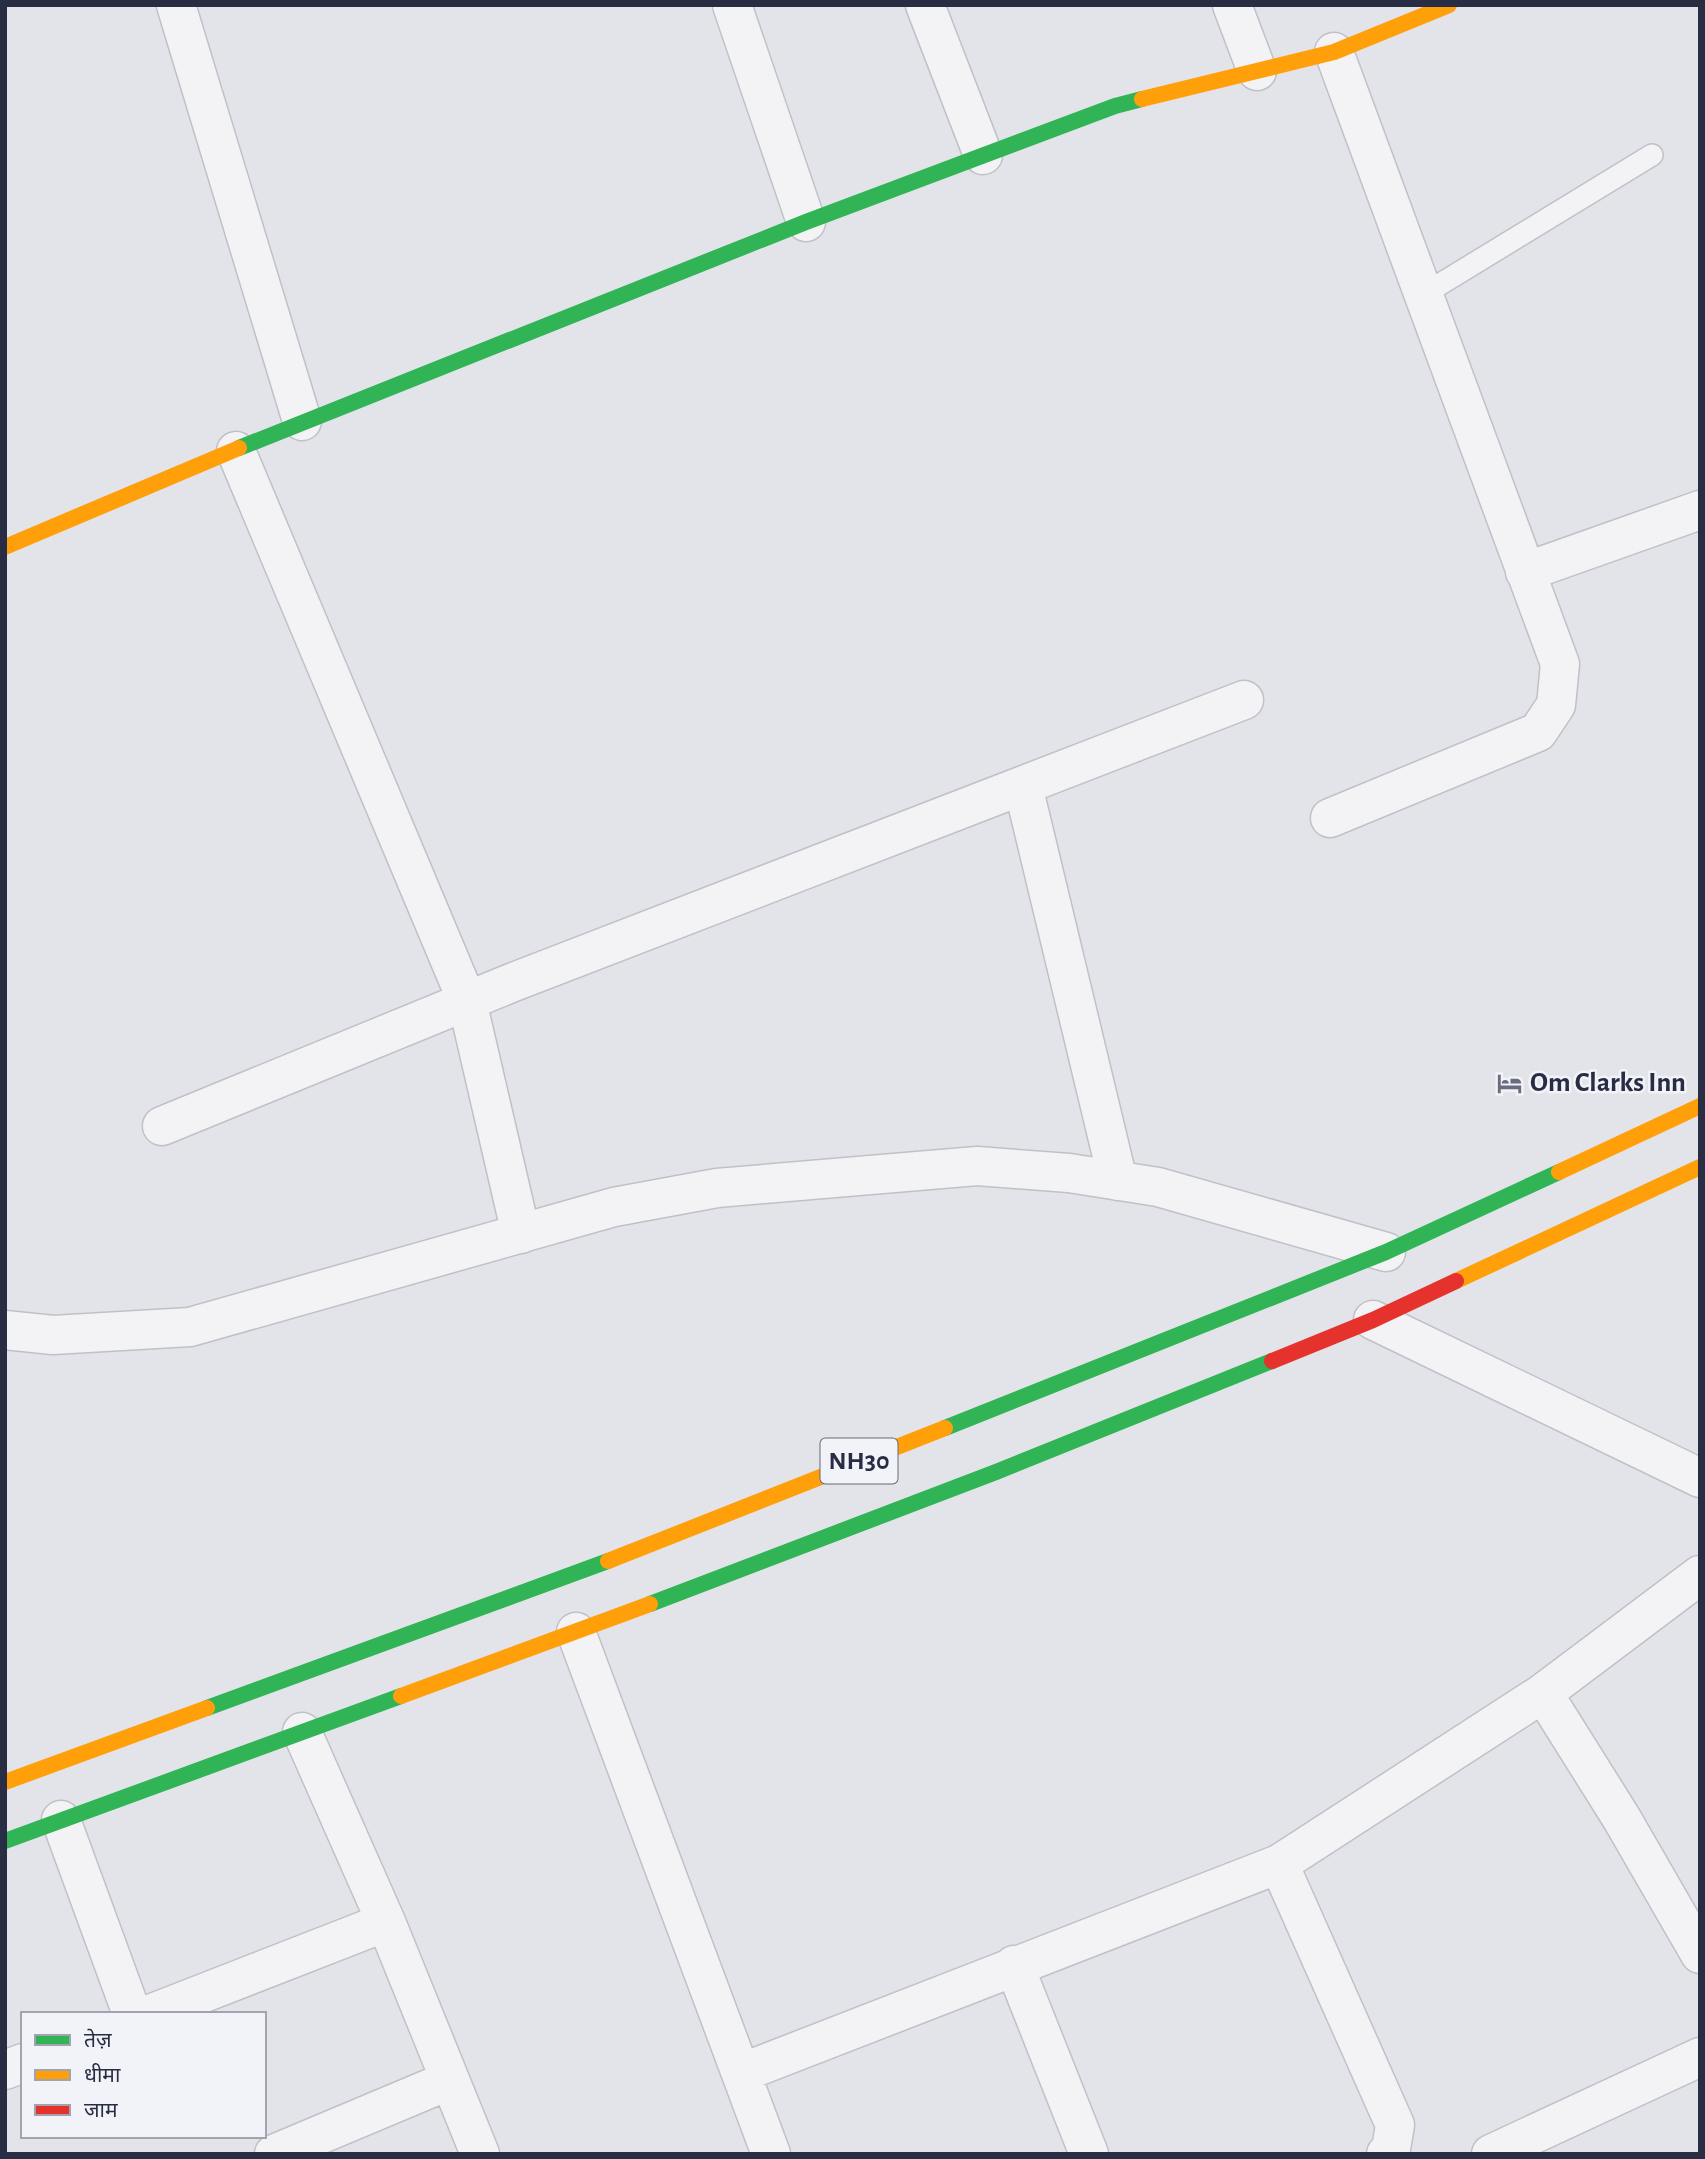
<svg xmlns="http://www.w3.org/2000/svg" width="1705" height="2159" viewBox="0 0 1705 2159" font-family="'Alegreya Sans','Noto Sans Devanagari',sans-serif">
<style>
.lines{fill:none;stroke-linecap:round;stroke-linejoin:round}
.lane-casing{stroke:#c0c1c7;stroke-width:24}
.street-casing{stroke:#c0c1c7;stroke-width:41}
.lane{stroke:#f3f3f5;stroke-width:21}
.street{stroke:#f3f3f5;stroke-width:38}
.fast{stroke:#30b455;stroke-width:16}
.slow{stroke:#ff9f0a;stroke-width:16}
.jam{stroke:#e5322d;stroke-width:16}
.labels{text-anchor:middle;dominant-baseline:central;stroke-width:5;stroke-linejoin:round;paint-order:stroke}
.shield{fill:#f1f3f8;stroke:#64687a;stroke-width:2}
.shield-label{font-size:26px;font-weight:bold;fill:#282d44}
.poi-label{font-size:28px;font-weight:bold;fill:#282d44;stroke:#f1f3f8;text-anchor:start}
</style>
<rect width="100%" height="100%" fill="#e3e4e9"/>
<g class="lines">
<defs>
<path id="lane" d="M1424,294L1652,155"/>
<path id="street" d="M176,5L302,421
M732,5L806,222
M925,5L983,155
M1232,5L1257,71
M236,451L467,1001L521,1234
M1525,572L1700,510
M1023,786L1118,1181
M1330,818L1538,732L1556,705L1560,664L1334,52
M162,1126L511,983L1244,700
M1373,1320L1700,1478
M5,1330L53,1335L190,1327L614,1207L717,1188L977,1166L1069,1173L1158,1187L1386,1252
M576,1632L771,2154
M1543,1693L1622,1819L1700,1954
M302,1732L386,1922L480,2154
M61,1820L132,2014
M1279,1864L1395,2125L1391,2149L1386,2154
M1014,1965L1089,2154
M150,2014L386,1922
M5,2070L23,2063
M741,2073L1279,1864L1543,1693L1700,1575
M274,2154L450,2080
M1491,2154L1700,2057"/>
</defs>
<!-- lane casing -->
<use href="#lane" class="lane-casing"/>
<!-- street casing -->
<use href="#street" class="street-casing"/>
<!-- lane -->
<use href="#lane" class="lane"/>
<!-- street -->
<use href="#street" class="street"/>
<!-- fast -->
<path class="fast" d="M239,448L806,222L1115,106L1142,99
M945,1428L1386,1252L1559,1172
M650,1604L996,1472L1272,1361
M207,1708L608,1561
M5,1841L401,1696"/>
<!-- slow -->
<path class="slow" d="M1142,99L1334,52L1449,5
M5,547L239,448
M1559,1172L1700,1106
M1456,1281L1700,1167
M608,1561L945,1428
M401,1696L650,1604
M5,1782L207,1708"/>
<!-- jam -->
<path class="jam" d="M1272,1361L1373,1320L1456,1281"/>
</g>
<!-- icons -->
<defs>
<symbol id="hotel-bare" viewBox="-9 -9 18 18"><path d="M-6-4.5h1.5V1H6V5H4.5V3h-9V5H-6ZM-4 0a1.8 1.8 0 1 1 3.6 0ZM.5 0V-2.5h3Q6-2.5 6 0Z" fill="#696d7e" stroke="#f1f3f8" stroke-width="2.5" paint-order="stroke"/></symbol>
</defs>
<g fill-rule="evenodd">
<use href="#hotel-bare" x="1492" y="1066" width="35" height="35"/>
</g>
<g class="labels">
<!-- shield labels -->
<rect class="shield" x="820.5" y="1438.5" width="77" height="45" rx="5"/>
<g class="shield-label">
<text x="859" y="1461">NH30</text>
</g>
<!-- poi labels -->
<g class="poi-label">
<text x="1530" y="1083">Om Clarks Inn</text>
</g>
</g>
<!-- border -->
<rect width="1705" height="2159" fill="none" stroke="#282d44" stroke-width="14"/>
<!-- legend -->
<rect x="21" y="2012" width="245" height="126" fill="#f1f3f8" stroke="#a1a4b0" stroke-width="2"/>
<rect x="35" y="2035" width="35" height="10" fill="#30b455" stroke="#a1a4b0" stroke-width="2"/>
<text x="84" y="2047" font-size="21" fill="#282d44">तेज़</text>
<rect x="35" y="2070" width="35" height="10" fill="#ff9f0a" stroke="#a1a4b0" stroke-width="2"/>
<text x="84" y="2082" font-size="21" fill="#282d44">धीमा</text>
<rect x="35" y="2105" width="35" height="10" fill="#e5322d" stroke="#a1a4b0" stroke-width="2"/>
<text x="84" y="2117" font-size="21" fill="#282d44">जाम</text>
</svg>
